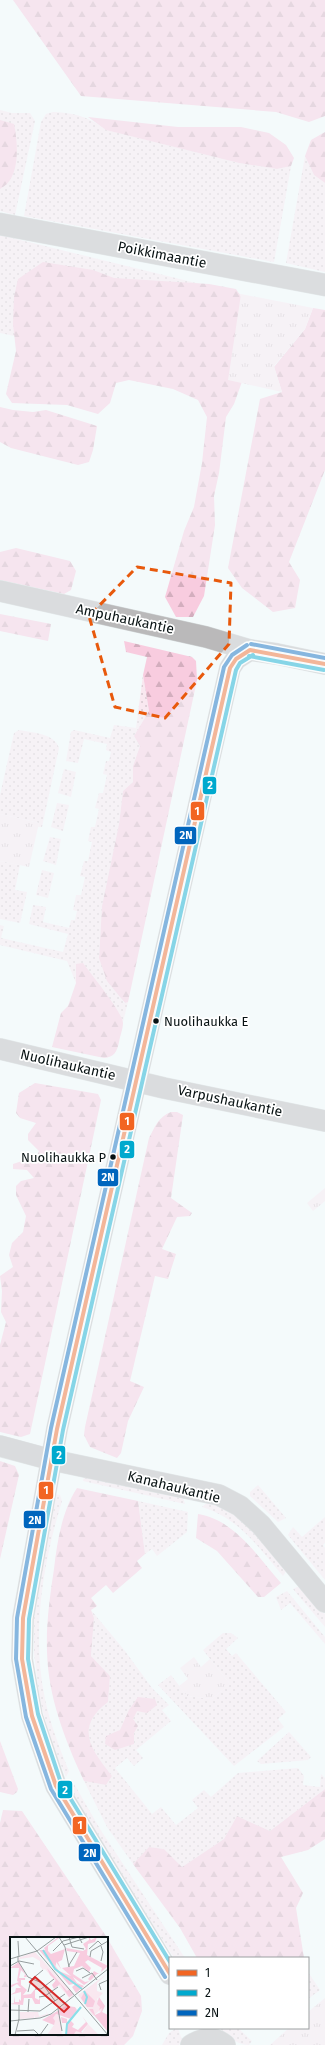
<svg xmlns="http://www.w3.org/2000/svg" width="325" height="2045" viewBox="0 0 325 2045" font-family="'Fira Sans',sans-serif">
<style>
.grass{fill:url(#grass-dots)}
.forest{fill:url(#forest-firs);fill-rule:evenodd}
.park{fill:url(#park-tufts)}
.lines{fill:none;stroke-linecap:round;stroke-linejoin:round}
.minor-casing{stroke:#cfd4d5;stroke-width:22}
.major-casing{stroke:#cfd4d5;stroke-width:23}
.minor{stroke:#bab9ba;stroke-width:21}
.major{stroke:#bcbbbc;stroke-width:22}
.bus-1-casing{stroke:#fff;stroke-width:7}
.bus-2-casing{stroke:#fff;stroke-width:7}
.bus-3-casing{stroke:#fff;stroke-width:7}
.bus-1{stroke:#f26522;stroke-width:4}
.bus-2{stroke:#00a9ce;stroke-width:4}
.bus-3{stroke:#0065bd;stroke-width:4}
.marked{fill:none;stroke:#e8590c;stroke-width:3;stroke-dasharray:8 5;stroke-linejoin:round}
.bus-dot{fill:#081213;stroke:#fff;stroke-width:1.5}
.labels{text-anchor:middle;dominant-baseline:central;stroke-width:3.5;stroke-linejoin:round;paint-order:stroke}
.bus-label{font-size:13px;fill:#081213;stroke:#fff;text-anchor:start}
.street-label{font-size:14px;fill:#081213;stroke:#fff}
.inset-river{fill:none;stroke:#8adfe9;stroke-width:2}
.inset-road{fill:none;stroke:#969d9e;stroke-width:1}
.view{fill:#d62828;fill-opacity:0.15;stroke:#d62828;stroke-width:2}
.inset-edge{fill:none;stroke:#081213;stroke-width:2}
.line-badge{stroke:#fff;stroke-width:1.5}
.badge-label{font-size:11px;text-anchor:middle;font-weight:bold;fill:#fff}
</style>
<defs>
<pattern id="grass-dots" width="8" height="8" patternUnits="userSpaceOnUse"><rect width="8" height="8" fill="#f9e8f0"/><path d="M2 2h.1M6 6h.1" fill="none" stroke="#d4c6cd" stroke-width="1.8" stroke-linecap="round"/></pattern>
<pattern id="forest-firs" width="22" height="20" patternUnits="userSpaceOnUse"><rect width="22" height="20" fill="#f8ccdf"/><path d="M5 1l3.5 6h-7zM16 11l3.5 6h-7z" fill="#d3aebe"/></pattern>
<pattern id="park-tufts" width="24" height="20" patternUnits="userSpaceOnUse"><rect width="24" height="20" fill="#f9e8f0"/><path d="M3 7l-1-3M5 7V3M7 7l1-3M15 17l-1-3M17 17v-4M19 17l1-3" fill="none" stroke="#d4c6cd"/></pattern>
</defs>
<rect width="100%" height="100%" fill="#f4fafb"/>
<!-- grass -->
<path class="grass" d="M0,110L12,113H30L35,121L15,215L0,211Z
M53,112C77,113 87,117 107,130L239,163L277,169L291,166L274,262L24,216L41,122L46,114Z
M305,156L314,175L325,183V272L286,263Z
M0,235L241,294L228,380L0,333Z
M143,675L149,711L134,736L140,746L133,766V782L123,791L119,824L102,906L99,958L124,1003L128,1002L123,1022L118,1012L76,964V983L67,961L0,945V925L4,926L1,938L63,952L68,934L29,924L33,905L46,907L43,922L69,928L71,920H75L77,911L73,910L76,895H81L85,877L80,876L84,861H88L92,842L88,841L91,827H95L99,809L95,808L99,793H103L107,775L103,774L106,761H109L111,752L106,750L107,744L84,739L78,763L66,761L71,732L74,730L110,738L114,725L136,728Z
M19,730C33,733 54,733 59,748L42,827H38L39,823L0,814V795L14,733Z
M64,769L76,772L71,797L58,793Z
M57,803L69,805L63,831L51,827Z
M50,837L61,839L56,865L43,861Z
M0,861L20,865L15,890L27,892L20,923L0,919Z
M42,870L54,873L48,898L36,895Z
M85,1473L183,1497L185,1504L83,1481Z
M258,1485L286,1518L278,1522L250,1496V1492Z
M55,1494L60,1495L62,1501C43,1563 31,1633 45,1699C50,1723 59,1747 69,1771L66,1777L52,1745L40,1701L34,1653V1612Z
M138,1501L188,1512L187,1532L157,1556L152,1549L145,1554Z
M208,1502C244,1510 265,1543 287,1570L283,1576C259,1548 239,1518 202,1507Z
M325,1517V1543L323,1545L325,1548V1580L288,1535L293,1527L302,1537Z
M297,1587H303L325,1614V1627L293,1589Z
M287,1591L325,1637V1644L290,1603L281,1610L276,1597Z
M91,1610L125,1651L152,1688L169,1705L162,1710L171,1721L136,1750L143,1758L134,1766L127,1758L115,1768L152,1814L161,1807L176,1825L198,1808L192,1800L204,1790L211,1797L238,1773L298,1768L304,1776L303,1785L320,1787L321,1774L325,1778V1789L270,1831L237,1816L224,1839L182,1867L164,1849L149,1847L133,1864L107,1827L84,1781L106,1785L112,1776C91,1749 74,1728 108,1702L110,1676L91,1656L94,1618Z
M223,1633H231L238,1638L226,1649L232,1656L236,1653L286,1712L278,1719L284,1727L234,1766L158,1685L171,1675L187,1696L212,1699L230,1684L203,1650Z
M289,1732L311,1757L308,1760L261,1764L257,1761Z
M73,1782L100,1829L185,1958H174L95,1833L68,1784Z
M308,1972L320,1990L308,1999Z
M176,2028H178L182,2040L179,2045H162L169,2033Z
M219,2028H238L252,2041L249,2045C237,2045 228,2036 219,2028Z"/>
<!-- forest -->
<path class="forest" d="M13,0H325V116L309,122L276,112L81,96Z
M88,117L178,127H241L269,133L286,145L294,158L291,166L277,169L239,163L106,130Z
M0,120L14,124C18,143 21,179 0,189Z
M325,132V183L314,175L305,156L311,140Z
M43,262L93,270L114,278L209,284L236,289L245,303L244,376L234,404L226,417L219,473L214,496L215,525L204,596L193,617H176L165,597L184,531L194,507L202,463L207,417L198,400L173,389L129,380L116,383L110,403L98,414L67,405L12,403L6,394L16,351L13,324L14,297L18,279Z
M313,308L325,310V470L289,562L300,580L295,608L273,612L242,588L228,568L260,399L282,392L274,367L305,329Z
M0,407L13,410L33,412L46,410L97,426L93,450L89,462L78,465L11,448L0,442Z
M16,548L70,561L76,571L71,590L64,594L0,580V552Z
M0,614L51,624L48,641L0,631Z
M124,641L192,657L196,661L197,680L128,1002L125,1003L107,981L99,958L102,906L119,824L123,791L133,782V766L140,746L134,736L149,711L143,675L147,657L126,652Z
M83,963C90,973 123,1013 123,1023C123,1029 120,1036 119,1042C117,1052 114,1057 104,1058L52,1047L61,1013L68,1006L76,983V964Z
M35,1083L98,1094L101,1100L30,1434L21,1437L0,1432V1345L6,1322L1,1312L2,1291L0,1276L13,1267L9,1255L12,1243L23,1232L26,1216L16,1195V1186L21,1181L34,1178L27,1170L13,1169V1164L37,1156L39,1151L28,1140V1134L36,1123L20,1118L16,1113L19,1093Z
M171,1112H177L183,1115L171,1198L192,1213L190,1216L177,1217L162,1249L176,1254L168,1279L155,1276L130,1381L144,1387L128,1421L121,1453L117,1458L90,1447L84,1435L85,1427L149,1138C155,1127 158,1117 171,1112Z
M0,1461L15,1466L19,1475L0,1559Z
M77,1488L138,1501L145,1554L137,1561L142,1568L113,1593L106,1585L91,1598L97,1606L91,1610L94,1618L91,1656L110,1676L108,1702C74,1728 91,1749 112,1776L106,1785L84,1781C65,1740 48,1697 47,1651C46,1623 50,1596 54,1569C57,1542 62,1511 77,1488Z
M198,1514C235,1520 257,1556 281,1583L264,1597H258L217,1551L196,1538Z
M138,1697L155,1699L157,1705L147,1713L137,1711L133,1719L138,1726L134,1733V1744L115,1750L105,1744L106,1736L120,1730L129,1710Z
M0,1741L18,1789L17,1792L13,1795L0,1792Z
M325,1789V1839L308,1850L281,1857L303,1893L296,1908L304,1958H197L180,1928L133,1864L149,1847L164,1849L182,1867L224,1839L237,1816L270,1831Z
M3,1810L22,1811L106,1936L141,1996L142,2011L133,2036L124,2045H0V1823ZM11,1938H107V2034H11Z"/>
<!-- park -->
<path class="park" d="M241,294L313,308L305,329L274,366L282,392L228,380Z
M0,814L39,823L29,867L0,861Z
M325,1188V1201L313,1211L307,1203Z
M194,1657L201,1667L210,1659L230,1684L212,1699L187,1696L179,1686L188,1679L180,1668Z
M325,1998V2045H270L289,2028H308V2012Z"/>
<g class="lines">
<defs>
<path id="minor" d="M0,591L206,637L250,650L277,654L325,664
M0,1049L164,1088L325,1121
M0,1446L52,1460L219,1495L240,1506L261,1525L325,1602
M170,1974L56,1786L32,1716L22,1659L23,1618L57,1429L230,668L236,659L250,650
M191,2045C203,2038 214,2036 225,2045"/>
<path id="major" d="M0,224L325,285"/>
</defs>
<!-- minor casing -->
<use href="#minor" class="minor-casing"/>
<!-- major casing -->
<use href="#major" class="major-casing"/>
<!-- minor -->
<use href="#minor" class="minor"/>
<!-- major -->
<use href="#major" class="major"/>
<defs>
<path id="bus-1" d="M250,650L325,664
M170,1974L56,1786L32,1716L22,1659L23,1618L57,1429L230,668L236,659L250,650"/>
<path id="bus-2" d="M249,656L324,670
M170,1962L61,1783L38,1714L28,1659L29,1619L63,1430L236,670L240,663L253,655"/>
<path id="bus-3" d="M251,644L325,658
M165,1977L51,1789L26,1717L16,1659L17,1618L51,1428L224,667L232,655L247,645"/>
</defs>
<!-- bus-1 casing -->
<use href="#bus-1" class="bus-1-casing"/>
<!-- bus-2 casing -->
<use href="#bus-2" class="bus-2-casing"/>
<!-- bus-3 casing -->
<use href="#bus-3" class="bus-3-casing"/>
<!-- bus-1 -->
<use href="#bus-1" class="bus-1"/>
<!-- bus-2 -->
<use href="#bus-2" class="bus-2"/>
<!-- bus-3 -->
<use href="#bus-3" class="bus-3"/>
</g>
<!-- marked area -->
<path d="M0 0H325V2045H0ZM137,567L231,583L229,644L165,718L115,707L89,616Z" fill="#f4fafb" fill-opacity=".55" fill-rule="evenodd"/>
<path class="marked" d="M137,567L231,583L229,644L165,718L115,707L89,616Z"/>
<!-- markers -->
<g class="bus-dot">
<circle cx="156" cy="1021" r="3.5"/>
<circle cx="113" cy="1157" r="3.5"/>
</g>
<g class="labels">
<!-- bus labels -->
<g class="bus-label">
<text x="164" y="1021">Nuolihaukka E</text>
<text x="106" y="1157" text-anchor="end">Nuolihaukka P</text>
</g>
<!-- street labels -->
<g class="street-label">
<text transform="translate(162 255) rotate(11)">Poikkimaantie</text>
<text transform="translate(125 619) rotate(12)">Ampuhaukantie</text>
<text transform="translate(68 1065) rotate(13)">Nuolihaukantie</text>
<text transform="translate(230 1101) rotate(12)">Varpushaukantie</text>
<text transform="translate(174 1487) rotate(14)">Kanahaukantie</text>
</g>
</g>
<!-- overview -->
<g transform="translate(10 1937)">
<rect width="98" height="98" fill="#f4fafb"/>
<path d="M25,15L64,57L57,65L58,68L49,74L59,61L56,57L49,49L42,48L46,45L35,32L33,33L30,29V24L23,20L10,22V24L8,21ZM98,36L87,46V54L93,56L87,62L92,71L91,76L89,74L83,79L68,58ZM36,73L38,78L25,81L24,78V81L10,82V75H28L29,79L37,77ZM46,77L50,80L52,98H37L44,88L43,81Z" fill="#f9e8f0"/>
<path d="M79,0L81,3L87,0L85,5L78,7L77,18L98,29L91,35L92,31L78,23L75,25L81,31L79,35L72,29L64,32L63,37L75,45L80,44L78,42L84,34L89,37H87L81,43L74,48L63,40L67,46L74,49L66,56L62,50L67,46L59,48L29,13H35L34,11L47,1H49L38,9V14L41,17L55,12L52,23L48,25L51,32L46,25V29L44,27L49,34L61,39L52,31L64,29L70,16L57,14L56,11L73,14L76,12L73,7L79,3ZM9,25L17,40H14L15,37L11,33L9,41H15V43H11V48L17,53L13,58L21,57L25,52V61L29,63L30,60V67H25L22,61H14L13,68L0,67L4,66V59L5,65H9V62L11,64V55L0,58L5,55L6,51H11L7,47L0,51L1,48L9,45L7,44L9,31H0ZM37,31L57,54L60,52L63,58L59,60L50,47L44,52L42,48L46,43L40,38ZM75,54L85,64L83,70H77L71,61ZM89,60L95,69L92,75L98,78V95L79,72H83L85,78L91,75L92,71L89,73L90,70L87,67ZM56,69L65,70L67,73L61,82L46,77L43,81L45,84L44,88L32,83ZM72,79L78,87L71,95L75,98H56V86H52L51,80L57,82V85L61,84L64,87L62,90L68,93L76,85Z" fill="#f8ccdf"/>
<path d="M78,87L89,98L64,97L66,94L72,96Z" fill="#f9e8f0"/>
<path class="inset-river" d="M33,13L45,32L72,52M74,54L77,60L75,67M56,98L57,87L71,70"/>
<path class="inset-road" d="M15,0L98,98M49,0L55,10L59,30V28M59,0L62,10L74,12M8,4L9,20M54,8L79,0M91,9L93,15L91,24M79,12L88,4L92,8M43,14L53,4L69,0L72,6M8,19V24L18,40L32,46L45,64M80,20L81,14L98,4M0,22L27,14L46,0M59,28L67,15M0,29L9,24L24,27M66,34L73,31L80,36M72,41L82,36L87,43M22,42L33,33M25,52H31L44,42M91,53L89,47L98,43M18,55L21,43M29,60L35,59L48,50M48,72L52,94M0,73L30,74L55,57M18,75L19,62M9,83V68M0,84L30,81L41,77L98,32M7,94L24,93L29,98M5,98L9,82M30,98L38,87"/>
<path class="view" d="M25,40L59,70L54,75L20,45Z"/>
<rect width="98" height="98" class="inset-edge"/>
</g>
<g class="line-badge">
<rect x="202" y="776" width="15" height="19" rx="4" fill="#00a9ce"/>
<rect x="190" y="801" width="15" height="20" rx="4" fill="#f26522"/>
<rect x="174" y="826" width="23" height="19" rx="4" fill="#0065bd"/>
<rect x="119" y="1112" width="16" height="19" rx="4" fill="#f26522"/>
<rect x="119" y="1140" width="16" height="19" rx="4" fill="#00a9ce"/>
<rect x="97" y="1168" width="22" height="19" rx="4" fill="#0065bd"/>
<rect x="51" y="1445" width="15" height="20" rx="4" fill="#00a9ce"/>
<rect x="38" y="1481" width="16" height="19" rx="4" fill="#f26522"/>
<rect x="23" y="1510" width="23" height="19" rx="4" fill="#0065bd"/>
<rect x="57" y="1780" width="16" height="19" rx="4" fill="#00a9ce"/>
<rect x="72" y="1816" width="15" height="19" rx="4" fill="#f26522"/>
<rect x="78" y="1843" width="23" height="19" rx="4" fill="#0065bd"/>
</g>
<g class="badge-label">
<text x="210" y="789">2</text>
<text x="197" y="815">1</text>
<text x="186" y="839">2N</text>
<text x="127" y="1125">1</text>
<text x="127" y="1153">2</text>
<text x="108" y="1181">2N</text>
<text x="59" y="1459">2</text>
<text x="46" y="1494">1</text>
<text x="35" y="1524">2N</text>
<text x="65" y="1794">2</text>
<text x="80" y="1829">1</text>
<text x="90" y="1857">2N</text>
</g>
<!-- legend -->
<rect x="169" y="1957" width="140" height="72" fill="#ffffff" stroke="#9ca0a1"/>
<rect x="177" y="1970" width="20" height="6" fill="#f26522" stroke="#9ca0a1"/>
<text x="205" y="1977" font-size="12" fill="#081213">1</text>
<rect x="177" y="1990" width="20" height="6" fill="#00a9ce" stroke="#9ca0a1"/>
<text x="205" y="1997" font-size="12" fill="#081213">2</text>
<rect x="177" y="2010" width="20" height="6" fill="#0065bd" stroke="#9ca0a1"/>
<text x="205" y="2017" font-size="12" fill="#081213">2N</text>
</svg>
